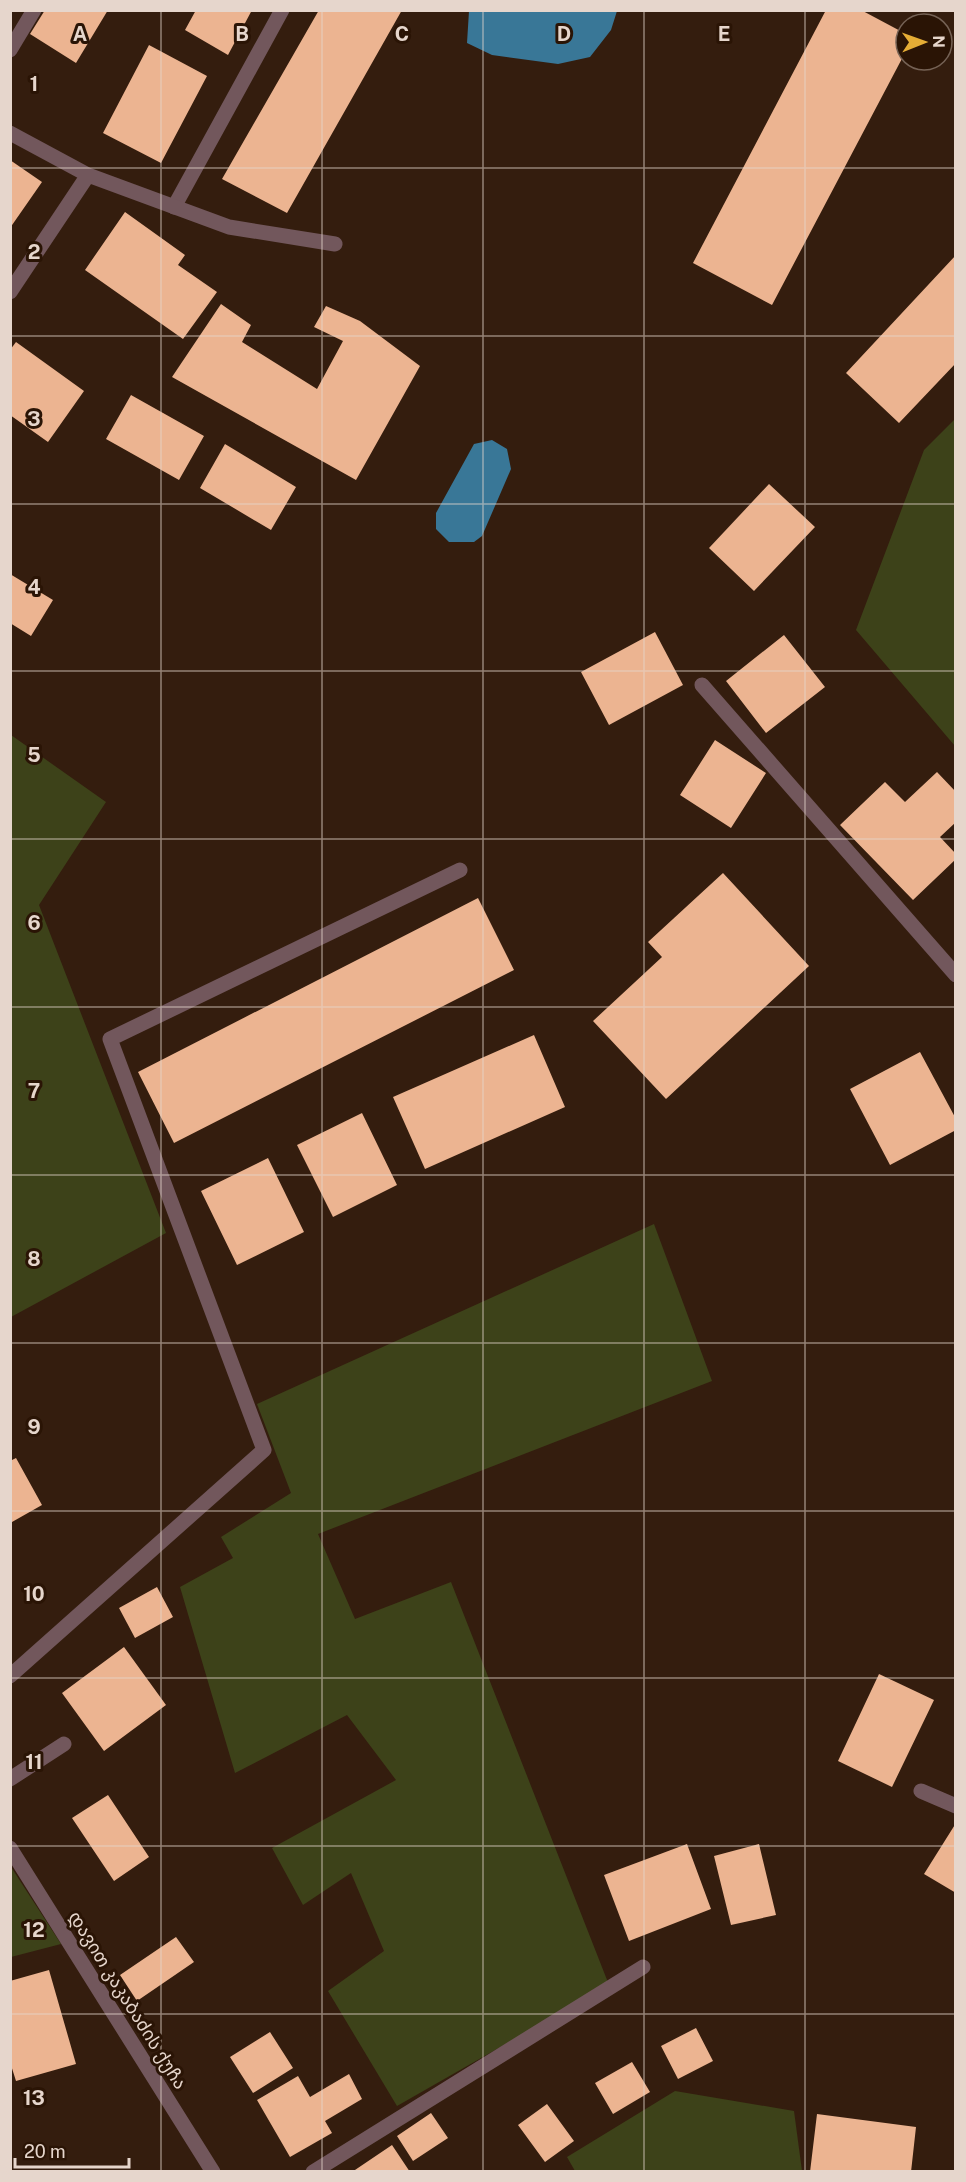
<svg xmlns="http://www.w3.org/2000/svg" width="966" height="2182" viewBox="0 0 966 2182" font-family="'Public Sans','Noto Sans Georgian',sans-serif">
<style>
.green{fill:#3d4219}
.water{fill:#397797}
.building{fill:#ecb491}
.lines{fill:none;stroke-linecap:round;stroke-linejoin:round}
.service{stroke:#72575c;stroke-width:15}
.minor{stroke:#72575c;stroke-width:15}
.grid{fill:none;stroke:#e6d6cc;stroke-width:1.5;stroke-opacity:0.55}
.labels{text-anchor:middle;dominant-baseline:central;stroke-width:6;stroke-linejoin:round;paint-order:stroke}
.street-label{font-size:18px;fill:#e6d6cc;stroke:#2a1405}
.grid-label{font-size:20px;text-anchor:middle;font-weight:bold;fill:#e6d6cc;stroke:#2a1405;stroke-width:6;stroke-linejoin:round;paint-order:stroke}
</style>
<rect width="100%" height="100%" fill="#341d0e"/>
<!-- green -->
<path class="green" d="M955,419V746L856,630L924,450Z
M11,735L106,802L39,905L166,1233L11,1317Z
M654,1224L712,1381L318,1534L355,1619L451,1582L609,1985L397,2106L328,1991L384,1951L351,1873L303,1905L272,1848L396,1780L347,1715L235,1773L180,1587L233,1558L221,1537L291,1493L257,1404Z
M11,1867L61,1944L11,1957Z
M675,2091L794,2111L802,2171H575L567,2157Z"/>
<!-- water -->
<path class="water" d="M469,11V10L617,11L611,30L590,57L558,64L492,55L467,43Z
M492,440L507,449L511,469L482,536L474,542H449L436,529V513L474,444Z"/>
<!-- building -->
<path class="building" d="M45,10H108L76,63L30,34Z
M196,10H252L228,55L185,30Z
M319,10H402L287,213L222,179Z
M826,10H861L906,34V51L772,305L693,263Z
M149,45L207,76L161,163L103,133Z
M10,160L42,182L10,228Z
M125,212L185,255L178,265L217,292L183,339L85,270Z
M956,255V363L899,423L846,373Z
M221,304L251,325L242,342L317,389L343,341L314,327L326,306L360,321L420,366L356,480L172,377Z
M16,342L84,391L48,442L10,415V350Z
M131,395L204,436L179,480L106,439Z
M225,444L296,487L271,530L200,488Z
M769,484L815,527L754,591L709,548Z
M10,574L53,600L31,636L10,623Z
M655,632L683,685L609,725L581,672Z
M784,635L825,687L766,733L726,681Z
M715,740L766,773L731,828L680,795Z
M937,772L956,792V822L940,837L956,854V859L913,900L840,825L885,782L905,802Z
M723,873L809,966L666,1099L593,1021L662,957L648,942Z
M478,898L514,970L174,1143L138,1072Z
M534,1035L565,1107L425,1169L393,1097Z
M920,1052L956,1119V1130L890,1165L850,1089Z
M362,1113L397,1185L333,1217L297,1145Z
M268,1158L304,1232L237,1265L201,1191Z
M16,1458L42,1505L12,1522L10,1461Z
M157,1587L173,1617L135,1638L119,1608Z
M124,1647L166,1705L104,1751L62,1693Z
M879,1674L934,1700L892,1787L838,1761Z
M108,1795L149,1857L114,1881L72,1818Z
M956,1823V1893L924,1874Z
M687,1844L711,1909L629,1941L604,1875Z
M759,1844L776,1915L731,1925L714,1856Z
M176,1937L194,1962L137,2001L120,1975Z
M49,1970L76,2064L16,2081L10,2062V1981Z
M696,2028L713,2061L678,2079L661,2046Z
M270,2032L293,2068L253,2093L230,2057Z
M632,2062L650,2092L613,2114L595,2083Z
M349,2074L362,2099L325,2121L332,2133L290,2157L257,2100L298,2076L310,2097Z
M547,2104L574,2141L545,2162L518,2125Z
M431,2113L448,2138L413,2161L397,2136Z
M817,2114L916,2127L911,2172H810Z
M392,2145L410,2172H352Z"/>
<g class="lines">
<!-- service -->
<path class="service" d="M10,50L34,10
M174,207L282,10
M10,1676L264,1450L110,1039L460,870
M10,1779L64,1744
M921,1791L956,1806
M313,2172L643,1967"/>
<!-- minor -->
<path class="minor" d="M10,133L88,175L229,227L335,244
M10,292L88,175
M702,685L956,975
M10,1848L213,2172"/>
</g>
<!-- grid -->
<path class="grid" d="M161,10V2172M322,10V2172M483,10V2172M644,10V2172M805,10V2172M10,168H956M10,336H956M10,504H956M10,671H956M10,839H956M10,1007H956M10,1175H956M10,1343H956M10,1511H956M10,1678H956M10,1846H956M10,2014H956"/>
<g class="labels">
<!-- street labels -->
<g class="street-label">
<text transform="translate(128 2000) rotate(58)">დავით კაკაბაძის ქუჩა</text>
</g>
</g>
<g class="grid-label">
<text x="80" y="41">A</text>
<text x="242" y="41">B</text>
<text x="402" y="41">C</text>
<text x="564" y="41">D</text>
<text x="724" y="41">E</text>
<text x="34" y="91">1</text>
<text x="34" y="259">2</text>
<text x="34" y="426">3</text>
<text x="34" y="594">4</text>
<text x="34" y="762">5</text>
<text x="34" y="930">6</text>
<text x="34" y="1098">7</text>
<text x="34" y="1266">8</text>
<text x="34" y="1434">9</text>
<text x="34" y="1601">10</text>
<text x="34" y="1769">11</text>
<text x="34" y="1937">12</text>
<text x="34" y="2105">13</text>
</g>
<!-- border -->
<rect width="966" height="2182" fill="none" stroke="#e6d6cc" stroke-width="24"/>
<!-- north arrow -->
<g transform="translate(924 42) rotate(89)"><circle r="28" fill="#2a1405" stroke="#756255" stroke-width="1.5"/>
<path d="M0-4.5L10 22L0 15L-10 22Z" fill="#e5ad36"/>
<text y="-9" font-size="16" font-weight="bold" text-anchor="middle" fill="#e6d6cc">N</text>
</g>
<!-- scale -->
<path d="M15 2158v9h114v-9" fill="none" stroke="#e6d6cc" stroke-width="3"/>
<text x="24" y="2158" font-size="18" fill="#e6d6cc" stroke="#2a1405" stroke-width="4.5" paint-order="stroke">20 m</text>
</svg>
